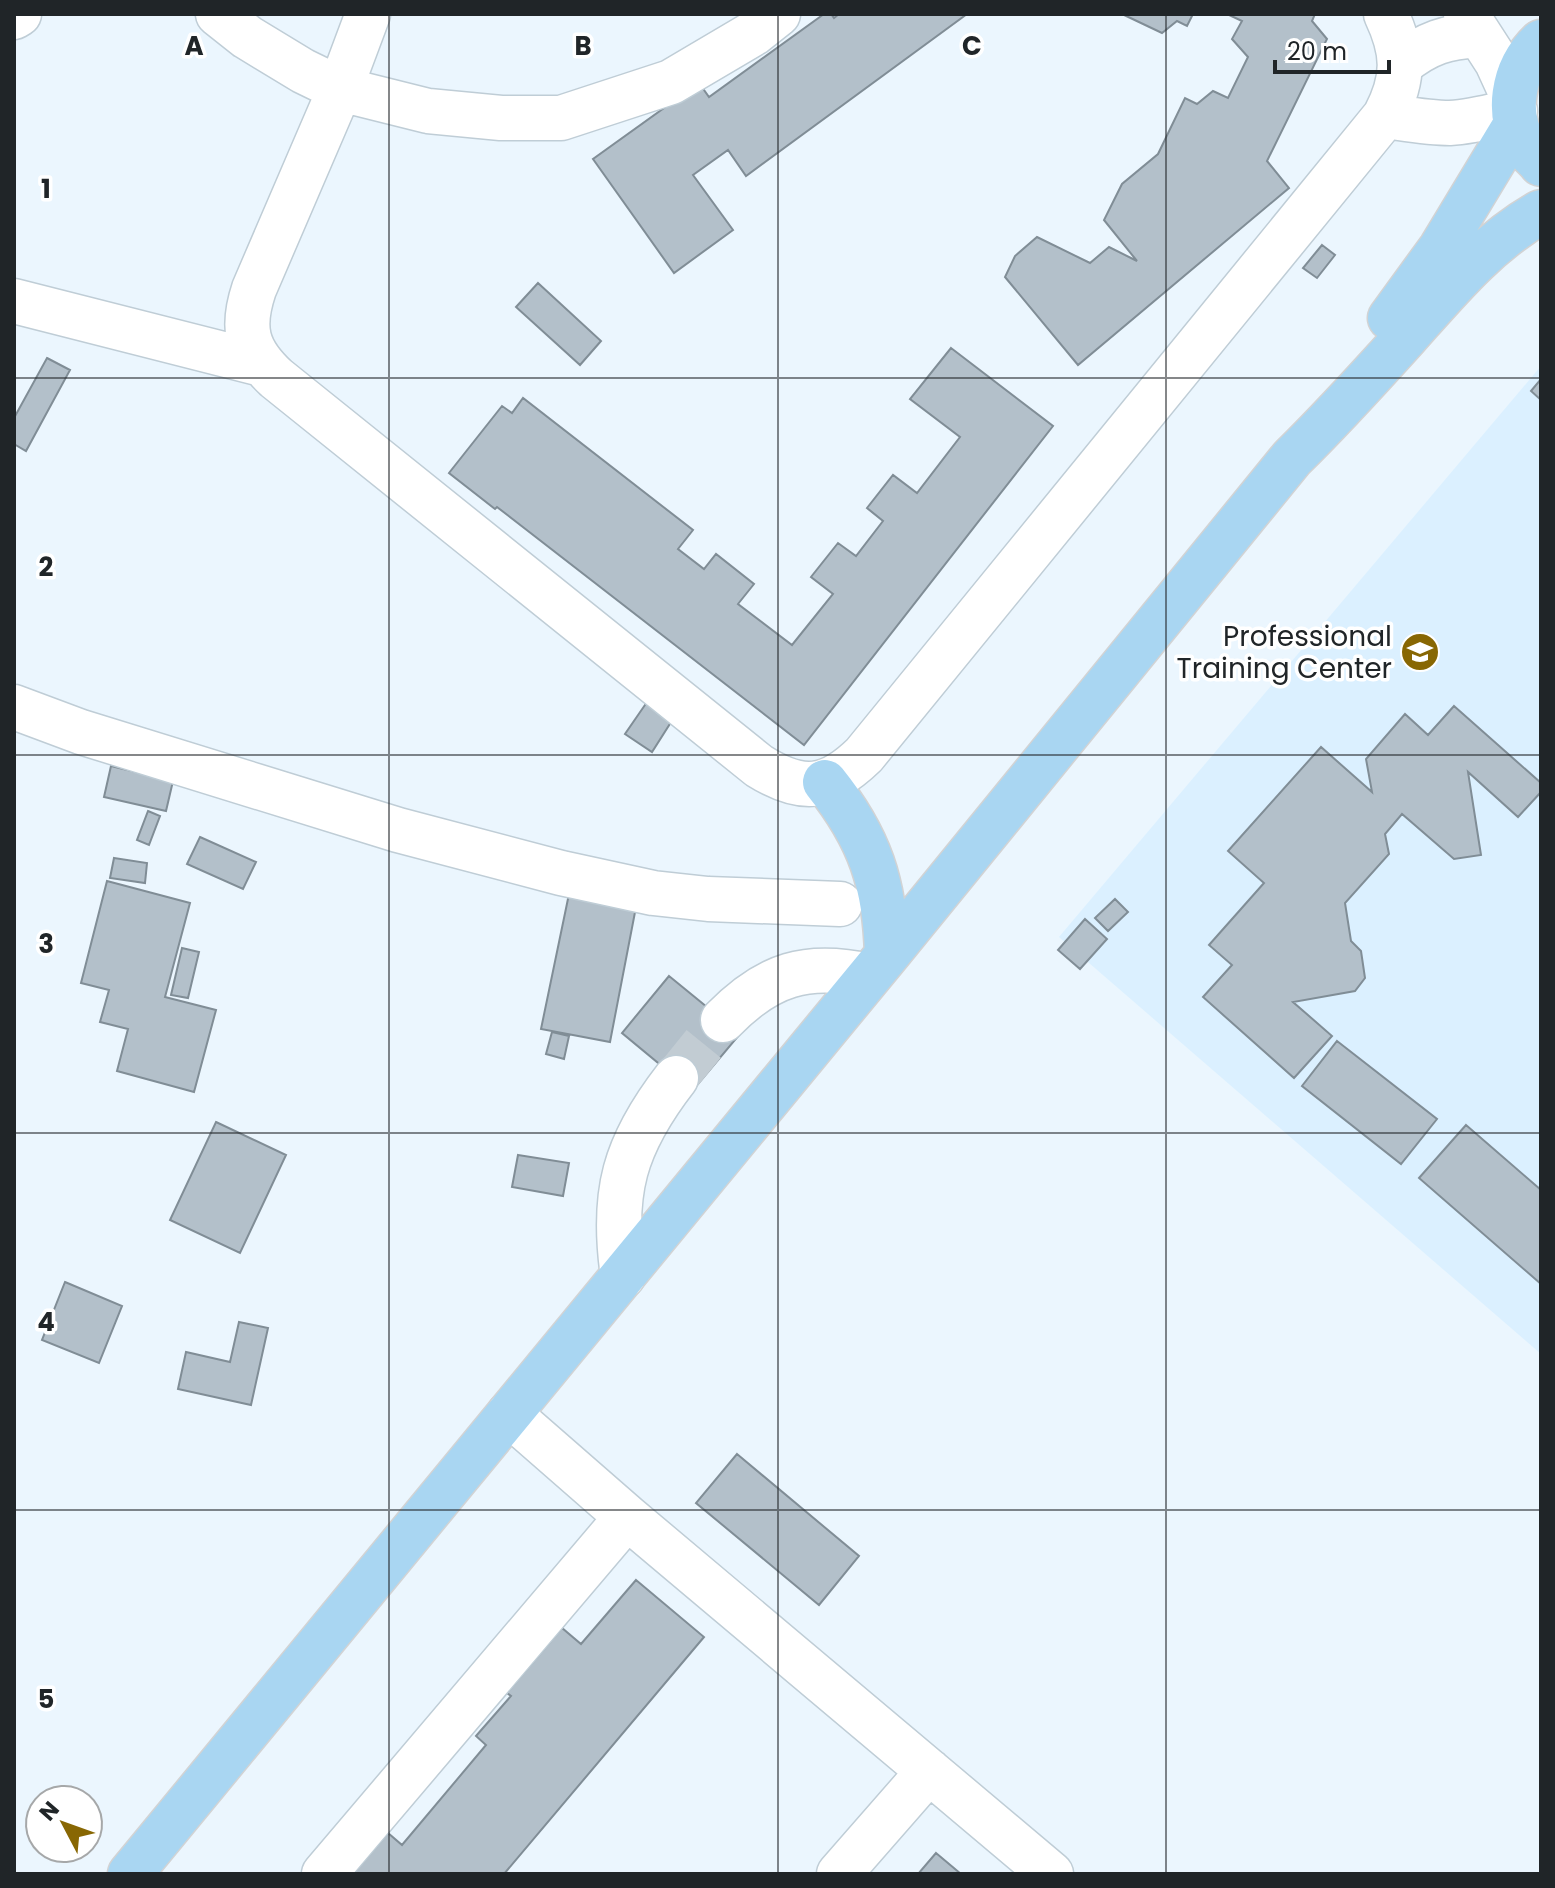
<svg xmlns="http://www.w3.org/2000/svg" width="1555" height="1888" viewBox="0 0 1555 1888" font-family="Poppins,sans-serif">
<style>
.built{fill:#dbf0ff}
.building{fill:#b3c0ca;stroke:#808d96;stroke-width:2}
.lines{fill:none;stroke-linecap:round;stroke-linejoin:round}
.minor-tunnel{stroke:#c2ccd3;stroke-width:44;stroke-dasharray:44 22;stroke-linecap:butt}
.minor-casing{stroke:#bfcdd6;stroke-width:47}
.major-casing{stroke:#d2d3d4;stroke-width:47}
.minor{stroke:#fff;stroke-width:44}
.major{stroke:#a9d6f2;stroke-width:44}
.grid{fill:none;stroke:#202528;stroke-width:2;stroke-opacity:0.55}
.labels{text-anchor:middle;dominant-baseline:central;stroke-width:7;stroke-linejoin:round;paint-order:stroke}
.poi-label{font-size:28px;fill:#202528;stroke:#fff;text-anchor:end}
.grid-label{font-size:26px;text-anchor:middle;font-weight:bold;fill:#202528;stroke:#fff;stroke-width:7;stroke-linejoin:round;paint-order:stroke}
</style>
<rect width="100%" height="100%" fill="#ebf6fe"/>
<!-- built -->
<path class="built" d="M1541,366V1354L1059,937Z"/>
<!-- building -->
<path class="building" d="M824,14H831L834,18L839,14H967L746,176L728,150L693,175L733,230L674,273L593,159L699,83L709,97Z
M1122,14H1193L1187,26L1177,21L1162,33Z
M1227,14H1315L1312,21L1327,39L1267,161L1289,188L1078,365L1005,277L1015,256L1037,237L1090,263L1109,247L1137,261L1104,220L1122,184L1158,154L1185,98L1197,104L1213,91L1228,98L1248,57L1232,39L1242,21Z
M1322,245L1335,255L1317,278L1303,268Z
M538,283L601,341L580,365L516,307Z
M951,348L1053,426L804,745L497,507L495,509L449,473L502,406L512,413L523,398L693,530L678,549L704,569L716,554L754,584L738,604L792,645L833,594L811,577L838,543L856,556L883,521L867,508L893,475L917,493L960,437L910,399Z
M47,358L70,370L26,451L14,444V418Z
M1541,379V400L1531,391Z
M647,702L673,719L652,752L625,734Z
M1454,706L1541,783V792L1518,817L1468,772L1481,855L1454,859L1402,814L1385,834L1389,854L1345,903L1351,941L1361,951L1365,978L1355,991L1293,1002L1332,1036L1294,1078L1203,997L1232,965L1209,945L1264,883L1228,851L1321,747L1372,792L1366,759L1405,714L1428,735Z
M111,766L173,781L166,811L104,797Z
M148,811L160,816L149,845L137,840Z
M200,837L256,862L243,889L187,864Z
M114,858L147,863L145,883L110,878Z
M107,881L190,903L165,997L216,1010L194,1092L117,1071L128,1029L100,1022L109,990L81,983Z
M569,894L636,907L610,1042L541,1029Z
M1115,899L1128,912L1108,931L1095,918Z
M1085,919L1107,939L1080,969L1058,950Z
M182,948L199,952L188,998L171,995Z
M669,976L740,1034L692,1091L622,1033Z
M552,1032L569,1036L564,1059L546,1054Z
M1337,1041L1437,1119L1401,1164L1302,1086Z
M216,1122L286,1155L240,1253L170,1220Z
M1466,1125L1541,1190V1284L1419,1178Z
M518,1155L569,1163L563,1196L512,1187Z
M65,1282L122,1306L99,1363L42,1340Z
M239,1322L268,1328L251,1405L178,1389L186,1352L230,1362Z
M737,1454L859,1556L819,1605L696,1503Z
M636,1580L704,1637L504,1874H353L388,1833L402,1845L486,1745L476,1736L511,1696L507,1693L562,1628L581,1644Z
M936,1853L961,1874H918Z"/>
<g class="lines">
<!-- minor-tunnel -->
<path class="minor-tunnel" d="M676,1078L723,1020"/>
<defs>
<path id="minor" d="M218,14L247,37L303,71L340,89L428,111L501,118H561L671,82L754,33L778,14
M368,14L340,89L254,289C241,328 246,350 276,378L759,766C802,793 828,790 864,755L1385,116C1405,78 1404,52 1386,14
M1466,14L1497,62L1513,97
M14,17L19,14
M1401,64C1425,44 1449,35 1480,36
M1385,116C1407,119 1428,123 1450,123C1472,122 1493,116 1515,111
M14,301L262,364
M14,707L81,732L398,830L561,873L653,893L708,899L840,904
M723,1020C768,974 807,962 869,976
M623,1276C611,1193 624,1145 676,1078
M627,1517L1051,1874
M324,1874L627,1517L509,1414
M839,1874L929,1771"/>
<path id="major" d="M1541,42C1512,69 1504,117 1528,150C1532,155 1537,159 1541,164
M1390,318L1441,248L1516,124
M825,782C870,838 885,884 887,955
M130,1874L887,955L1292,458C1332,419 1369,378 1406,337C1447,291 1487,242 1541,212"/>
</defs>
<!-- minor casing -->
<use href="#minor" class="minor-casing"/>
<!-- major casing -->
<use href="#major" class="major-casing"/>
<!-- minor -->
<use href="#minor" class="minor"/>
<!-- major -->
<use href="#major" class="major"/>
</g>
<!-- grid -->
<path class="grid" d="M389,14V1874M778,14V1874M1166,14V1874M14,378H1541M14,755H1541M14,1133H1541M14,1510H1541"/>
<!-- icons -->
<defs>
<symbol id="university-disc" viewBox="-11 -11 22 22"><circle r="9.5" fill="#886703" stroke="#fff"/><path d="M0-5L7-2L0 1L-7-2ZM-4 1L0 2.5L4 1V4Q0 6-4 4Z" fill="#fff"/></symbol>
</defs>
<g fill-rule="evenodd">
<use href="#university-disc" x="1398" y="630" width="44" height="44"/>
</g>
<g class="labels">
<!-- poi labels -->
<g class="poi-label">
<text x="1392" y="636">Professional<tspan x="1392" dy="32">Training Center</tspan></text>
</g>
</g>
<g class="grid-label">
<text x="194" y="55">A</text>
<text x="583" y="55">B</text>
<text x="972" y="55">C</text>
<text x="46" y="198">1</text>
<text x="46" y="576">2</text>
<text x="46" y="953">3</text>
<text x="46" y="1331">4</text>
<text x="46" y="1708">5</text>
</g>
<!-- border -->
<rect width="1555" height="1888" fill="none" stroke="#202528" stroke-width="32"/>
<!-- north arrow -->
<g transform="translate(64 1824) rotate(311)"><circle r="38" fill="#ffffff" stroke="#a6a8a9" stroke-width="2"/>
<path d="M0-6L14 30L0 20L-14 30Z" fill="#886703"/>
<text y="-12" font-size="22" font-weight="bold" text-anchor="middle" fill="#202528">N</text>
</g>
<!-- scale -->
<path d="M1275 60v12h114v-12" fill="none" stroke="#202528" stroke-width="4"/>
<text x="1287" y="60" font-size="24" fill="#202528" stroke="#ffffff" stroke-width="6" paint-order="stroke">20 m</text>
</svg>
